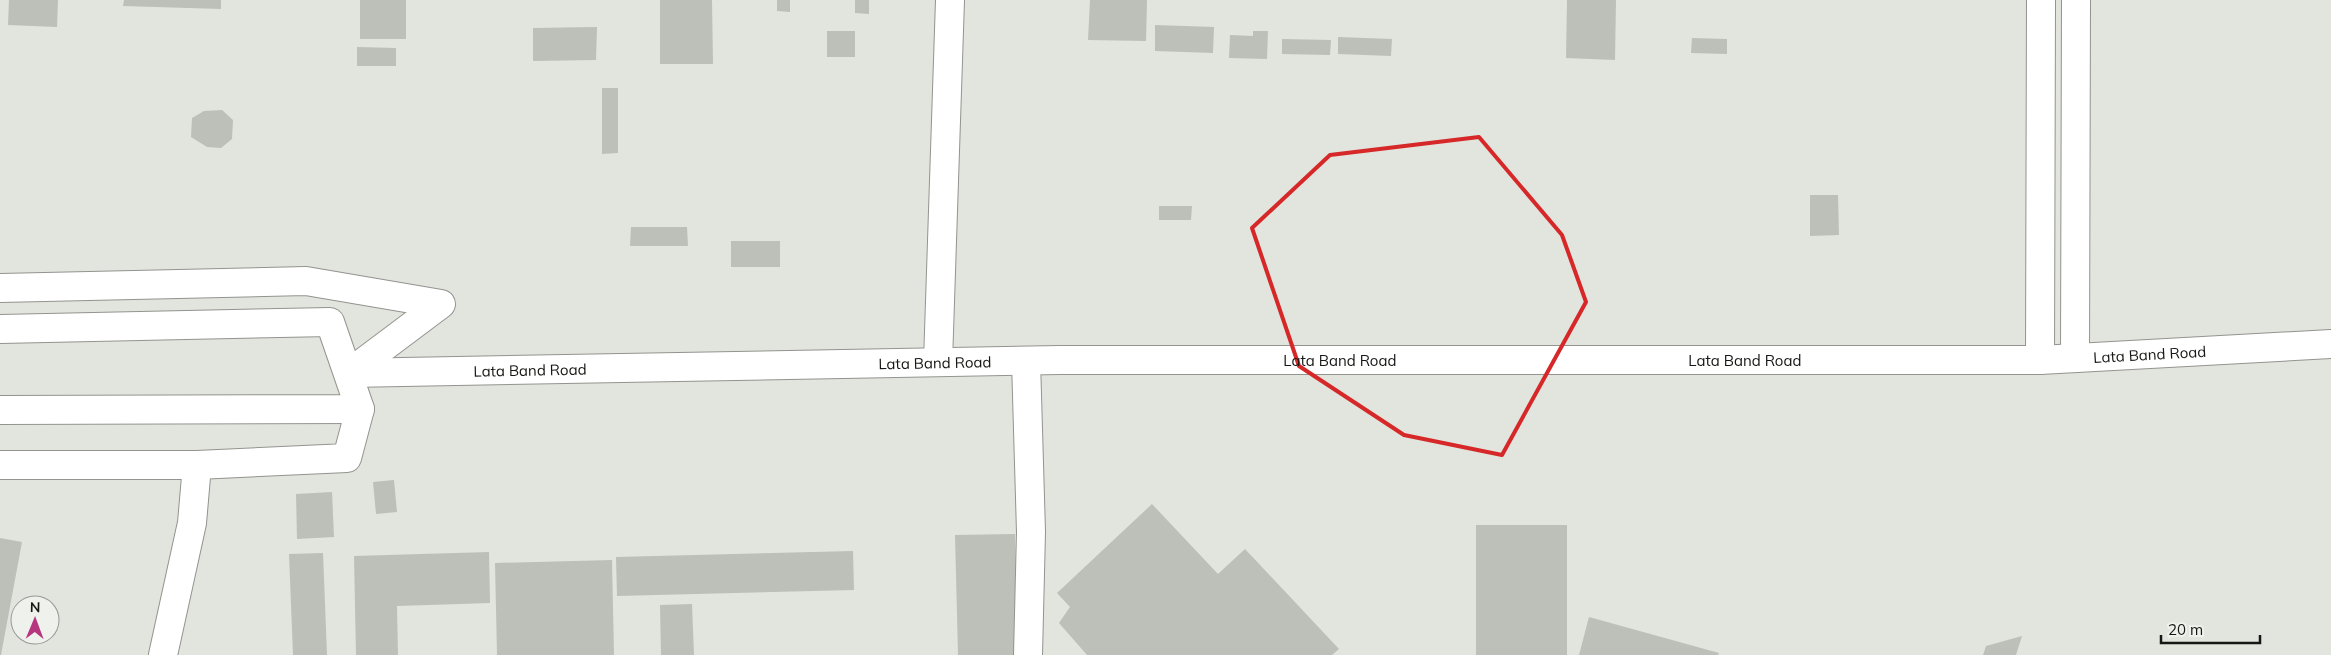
<svg xmlns="http://www.w3.org/2000/svg" width="2331" height="655" viewBox="0 0 2331 655" font-family="Mulish,sans-serif">
<style>
.building{fill:#bdbfb9}
.lines{fill:none;stroke-linecap:round;stroke-linejoin:round}
.minor-casing{stroke:#93948f;stroke-width:30}
.secondary-casing{stroke:#93948f;stroke-width:30}
.minor{stroke:#fff;stroke-width:28}
.secondary{stroke:#fff;stroke-width:28}
.marked{fill:none;stroke:#d62828;stroke-width:4;stroke-linejoin:round}
.labels{text-anchor:middle;dominant-baseline:central;stroke-width:4;stroke-linejoin:round;paint-order:stroke}
.street-label{font-size:15px;fill:#161614;stroke:#eff1ec}
</style>
<rect width="100%" height="100%" fill="#e2e4de"/>
<!-- building -->
<path class="building" d="M9,0H58L57,27L8,25Z
M124,0H221V9L123,6Z
M360,0H406V39H360Z
M660,0H712L713,64H660Z
M777,0H790V12L777,11Z
M855,0H869V14L855,13Z
M1090,0H1147L1146,41L1088,40Z
M1567,0H1616L1615,60L1566,58Z
M1155,25L1214,27L1213,53L1155,51Z
M597,27L596,60L533,61V28Z
M827,31H855V57H827Z
M1253,31H1268L1267,59L1229,58L1230,35L1253,36Z
M1338,37L1392,39L1391,56L1338,54Z
M1692,38L1727,39V54L1691,53Z
M1282,39L1331,40L1330,55L1282,54Z
M357,47L396,48V66H357Z
M602,88H618V153L602,154Z
M222,110L233,120L232,139L221,148L207,147L191,137L192,118L204,111Z
M1810,195H1838L1839,235L1810,236Z
M1159,206H1192L1191,220H1159Z
M631,227H687L688,246H630Z
M731,241H780V267H731Z
M394,480L397,512L376,514L373,482Z
M332,492L334,537L297,539L296,494Z
M1152,504L1218,574L1245,549L1339,649L1332,655H1087L1059,623L1070,607L1057,593Z
M1476,525H1567V655H1476Z
M1015,534L1018,655H958L955,535Z
M0,538L22,542L1,655H0Z
M853,551L854,590L617,596L616,557Z
M489,552L490,603L397,606L398,655H356L354,556Z
M323,553L327,655H293L289,554Z
M612,560L614,655H497L495,563Z
M692,604L694,655H661L660,605Z
M1589,617L1719,653L1718,655H1579Z
M2022,636L2016,655H1983L1986,646Z"/>
<g class="lines">
<defs>
<path id="minor" d="M0,288L306,281L441,304L349,373
M2075,358L2076,0
M2040,360L2041,0
M1026,361L1031,532L1028,655
M938,362L950,0
M0,465H197L347,458L360,409
M163,655L192,523L197,465"/>
<g id="secondary">
<path d="M0,329L330,322L360,409L0,410"/>
<path id="s1" d="M349,373L1060,360H2040L2331,344"/>
</g>
</defs>
<!-- minor casing -->
<use href="#minor" class="minor-casing"/>
<!-- secondary casing -->
<use href="#secondary" class="secondary-casing"/>
<!-- minor -->
<use href="#minor" class="minor"/>
<!-- secondary -->
<use href="#secondary" class="secondary"/>
</g>
<!-- marked area -->
<path class="marked" d="M1479,137L1562,235L1586,302L1502,455L1404,435L1299,366L1252,228L1330,155Z"/>
<g class="labels">
<!-- street labels -->
<g class="street-label">
<text stroke="none"><textPath href="#s1" startOffset="1801">Lata Band Road</textPath></text>
<text stroke="none"><textPath href="#s1" startOffset="991">Lata Band Road</textPath></text>
<text stroke="none"><textPath href="#s1" startOffset="1396">Lata Band Road</textPath></text>
<text stroke="none"><textPath href="#s1" startOffset="586">Lata Band Road</textPath></text>
<text stroke="none"><textPath href="#s1" startOffset="181">Lata Band Road</textPath></text>
</g>
</g>
<!-- north arrow -->
<g transform="translate(35 620) rotate(1)"><circle r="24" fill="#eff1ec" stroke="#989996"/>
<path d="M0-4L9 19L0 12L-9 19Z" fill="#b7357f"/>
<text y="-8" font-size="14" font-weight="bold" text-anchor="middle" fill="#161614">N</text>
</g>
<!-- scale -->
<path d="M2161 635v8h99v-8" fill="none" stroke="#161614" stroke-width="2.5"/>
<text x="2168" y="635" font-size="15" fill="#161614" stroke="#eff1ec" stroke-width="4" paint-order="stroke">20 m</text>
</svg>
